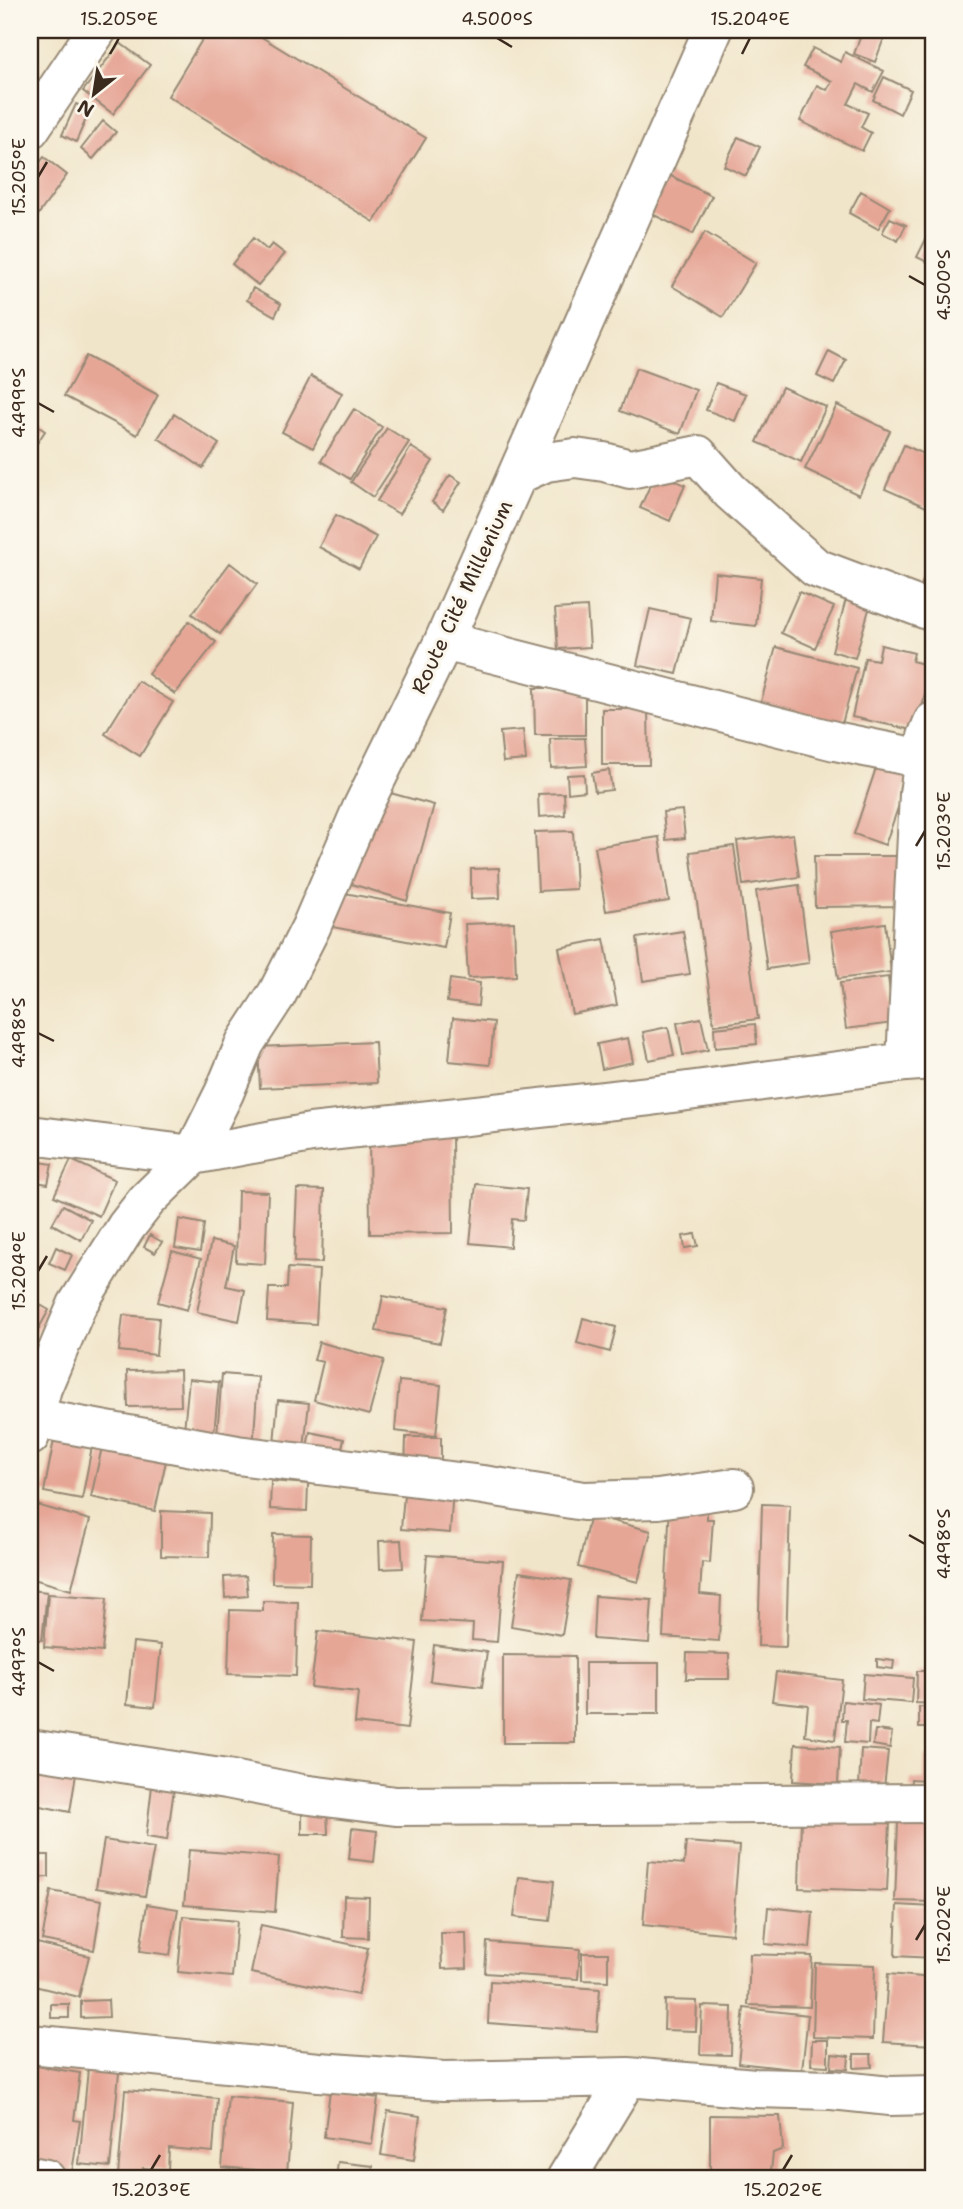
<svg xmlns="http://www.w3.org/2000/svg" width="963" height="2209" viewBox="0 0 963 2209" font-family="'Shantell Sans',sans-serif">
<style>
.building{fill:#e6a696}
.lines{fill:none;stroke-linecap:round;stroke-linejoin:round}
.minor-casing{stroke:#968874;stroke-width:42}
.minor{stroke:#fff;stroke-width:38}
.ticks{fill:none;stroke:#3b2a1e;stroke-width:2.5}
.labels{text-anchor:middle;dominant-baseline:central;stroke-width:6;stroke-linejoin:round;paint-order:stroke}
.street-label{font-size:21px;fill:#3b2a1e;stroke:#fbf7ec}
.neatline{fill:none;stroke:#3b2a1e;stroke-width:2.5}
.ticks-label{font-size:18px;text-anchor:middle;fill:#3b2a1e}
</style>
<rect width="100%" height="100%" fill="#fbf7ec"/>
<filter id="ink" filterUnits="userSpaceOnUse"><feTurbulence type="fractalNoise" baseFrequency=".0143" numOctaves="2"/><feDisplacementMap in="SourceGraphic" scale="14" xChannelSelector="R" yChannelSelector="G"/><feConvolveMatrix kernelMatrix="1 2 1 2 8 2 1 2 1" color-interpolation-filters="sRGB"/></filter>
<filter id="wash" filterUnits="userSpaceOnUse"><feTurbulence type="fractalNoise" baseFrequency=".00686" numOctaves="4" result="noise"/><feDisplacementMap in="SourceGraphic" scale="28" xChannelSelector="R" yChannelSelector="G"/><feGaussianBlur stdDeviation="1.57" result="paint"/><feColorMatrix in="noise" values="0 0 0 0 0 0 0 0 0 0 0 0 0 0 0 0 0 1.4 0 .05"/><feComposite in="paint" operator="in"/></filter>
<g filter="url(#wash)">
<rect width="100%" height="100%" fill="#f1e5c9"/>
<g id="blocks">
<!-- building -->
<path class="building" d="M208,30H250L426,138L374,222L168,96Z
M863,30H887L875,62L854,54Z
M120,43L150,65L113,114L83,91Z
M813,48L841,62L845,52L884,71L873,92L858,84L848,104L868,113L861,127L871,133L862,151L800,121L817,85L827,90L832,81L803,67Z
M884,77L911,90L900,114L873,100Z
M76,104L90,110L76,142L62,135Z
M103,121L116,132L93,159L81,149Z
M738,137L760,147L746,176L724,166Z
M44,157L67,175L30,226V176Z
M669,175L712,196L693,234L650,213Z
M861,191L890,208L878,229L849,213Z
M890,218L906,225L898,241L882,233Z
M931,229L933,230V265L917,257Z
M705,232L756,263L723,317L672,286Z
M253,238L267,250L272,244L285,254L258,285L232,264Z
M253,288L281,304L275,316L247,300Z
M829,351L846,360L834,384L817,376Z
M86,356L158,395L137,435L64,396Z
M636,368L696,390L680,434L620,411Z
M311,376L342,393L313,448L282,432Z
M716,383L746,394L735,421L706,410Z
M782,387L826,407L801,462L757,442Z
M837,405L890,431L859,495L805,469Z
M354,409L382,427L350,479L321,461Z
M174,414L219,444L203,468L158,438Z
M30,421L45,431L30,454Z
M387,428L409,442L373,497L351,482Z
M904,445L933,458V510L885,489Z
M411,447L433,461L399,514L377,501Z
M656,472L685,485L670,521L640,508Z
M450,475L461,482L443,510L432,502Z
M336,515L376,537L359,569L319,547Z
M230,563L257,584L220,634L192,614Z
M929,569L933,571V601L917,593Z
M715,573L761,578L756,626L711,621Z
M799,592L834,607L815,648L781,633Z
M846,599L870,606L855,658L832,651Z
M587,607L590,647L558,649L555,609Z
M650,609L691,618L677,674L637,665Z
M189,621L216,642L175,694L148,674Z
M881,645L914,653L912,661L931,666L917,731L852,717L865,658L878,660Z
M776,647L857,668L842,724L761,702Z
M138,681L173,702L140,756L105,734Z
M534,688H585V735H535Z
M602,709H648L649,765H602Z
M523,730L526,760L503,762L500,732Z
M585,738L587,766L551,768L550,739Z
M877,765L909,776L885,845L854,834Z
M609,770L612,790L595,792L592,773Z
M584,774L585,791L568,793L567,775Z
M372,788L434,805L407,901L345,882Z
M564,793L565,815L539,817L538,794Z
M682,810L685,838L666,840L663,812Z
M573,831L576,889L538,891L535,832Z
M793,834L799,877L743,885L737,841Z
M659,837L669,901L606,911L595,847Z
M734,846L758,1019L714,1025L690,852Z
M814,856H903L904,906L815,907Z
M499,868L500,898L471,899V869Z
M799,885L809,963L767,969L756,891Z
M334,891L450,913L444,948L327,926Z
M514,922L516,976L468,978L465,924Z
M885,923L891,972L838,979L831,931Z
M683,931L690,974L643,981L637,938Z
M604,939L617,1005L572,1014L559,948Z
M888,977L894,1023L846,1029L840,983Z
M450,979L480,983L478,1006L447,1002Z
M453,1018L494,1022L490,1065L449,1061Z
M701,1018L708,1050L683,1055L677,1023Z
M755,1024L757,1044L715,1048L714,1028Z
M668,1027L674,1055L649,1060L643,1032Z
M628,1038L633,1062L602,1069L597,1044Z
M375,1042L377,1083L260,1088L258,1047Z
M452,1131L453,1233L370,1234L369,1132Z
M30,1160L52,1164L48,1184L30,1181Z
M71,1160L115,1180L99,1216L54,1196Z
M476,1184L527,1189L524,1220L512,1219L510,1247L470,1243Z
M297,1189L324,1190L322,1263L294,1262Z
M238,1191L268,1192L265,1264L236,1262Z
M63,1205L91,1220L81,1240L52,1224Z
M179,1219L204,1224L200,1252L175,1248Z
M695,1234L698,1246L685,1248L683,1236Z
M150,1235L162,1242L155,1253L144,1247Z
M211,1241L234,1246L226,1286L245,1290L239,1321L197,1312Z
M56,1247L72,1255L65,1270L49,1263Z
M172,1251L201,1259L187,1310L158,1302Z
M288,1268L319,1270L316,1324L267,1321L269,1288H287Z
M383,1296L447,1307L440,1343L376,1331Z
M30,1299L49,1310L35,1335L30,1332Z
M123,1315L159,1318L156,1355L119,1351Z
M583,1318L616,1327L610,1352L577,1343Z
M319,1342L384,1360L369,1415L314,1400L323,1362L314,1360Z
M180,1370L181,1406L128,1407L127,1371Z
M222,1374L258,1377L253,1450L216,1447Z
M189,1379L219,1382L214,1433L184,1430Z
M399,1381L441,1385L436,1436L395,1431Z
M278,1400L309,1403L303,1457L273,1454Z
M56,1429L94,1436L82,1499L44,1492Z
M310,1432L344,1439L339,1463L305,1456Z
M406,1437H441V1472L405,1471Z
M104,1438L168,1452L155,1511L91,1497Z
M271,1481L308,1484L307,1511L270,1509Z
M405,1483L453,1487L450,1533L401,1529Z
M33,1504L90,1520L71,1590L30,1578V1518Z
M670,1504L707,1506V1519H713L710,1563L702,1562L700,1594L721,1596L719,1641L663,1637Z
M762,1504L790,1505L786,1647L758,1646Z
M161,1511L210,1513L209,1557L161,1556Z
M590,1515L651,1531L638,1582L578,1567Z
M273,1534L311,1535L310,1584L272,1583Z
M401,1540L403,1568L380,1569L379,1541Z
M427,1555L503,1561L497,1642L472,1640L473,1624L422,1621Z
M519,1572L571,1580L562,1635L511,1626Z
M246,1576L248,1596L225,1598L224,1577Z
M30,1590L47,1592L42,1640L30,1639Z
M48,1594L107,1598L102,1652L44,1647Z
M595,1596L652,1600L649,1643L593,1639Z
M263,1601L298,1602L296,1676L228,1674L230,1610L263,1611Z
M318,1631L417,1642L407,1729L355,1723L358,1692L311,1687Z
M133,1642L161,1645L155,1707L127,1704Z
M434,1645L487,1652L482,1687L430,1681Z
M687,1653L729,1654V1679H686Z
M503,1655L575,1656V1743H503Z
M877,1659L894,1661L893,1669L877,1667Z
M585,1663H659V1714H585Z
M917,1671H933V1704L916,1703Z
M776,1672L842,1680L835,1740L805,1736L808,1705L772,1701Z
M864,1674L913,1678L911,1703L862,1699Z
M843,1701L879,1705L877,1724L869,1723L868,1744L845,1742L847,1720H842Z
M919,1707L933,1708V1728H919Z
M875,1730L892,1732L890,1748L873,1745Z
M795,1744L840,1747L838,1784L793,1781Z
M861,1749L888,1751L884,1788L859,1786Z
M925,1757H933V1789L910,1788L911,1779L924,1780Z
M30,1759L77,1768L70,1812L30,1804Z
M152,1786L174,1789L167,1840L146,1837Z
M302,1808H327L328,1834H302Z
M801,1819L890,1822L887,1891L799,1888Z
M898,1821L933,1822V1902L895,1901Z
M352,1828L377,1831L374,1862L349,1859Z
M104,1840L154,1848L145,1896L96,1888Z
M686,1842L739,1846L732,1934L643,1925L648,1861L684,1864Z
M189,1850L279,1857L275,1912L184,1905Z
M30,1855H49V1877L30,1878Z
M519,1877L554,1881L550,1921L514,1917Z
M51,1891L102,1900L94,1950L42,1940Z
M344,1896L369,1897L368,1938L343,1937Z
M147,1904L178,1909L170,1955L140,1951Z
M897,1905L933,1907V1958L895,1956Z
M768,1907L813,1912L810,1948L765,1944Z
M183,1916L237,1921L232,1977L178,1972Z
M261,1925L368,1948L358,1995L251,1973Z
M441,1933H466L467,1968L442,1969Z
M33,1942L89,1956L79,1997L30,1985V1955Z
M487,1942L580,1949L578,1979L485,1973Z
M582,1953H608V1981L582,1980Z
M750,1954L812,1956L810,2007L748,2005Z
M815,1963L875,1965L873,2039L813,2037Z
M888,1974L933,1978V2045L883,2042Z
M490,1981L600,1989L597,2031L488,2023Z
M108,2000L109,2017L81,2018V2001Z
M665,2000L697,2001L696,2031L664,2030Z
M51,2004H69V2018H51Z
M702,2006L732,2007L731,2055L700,2054Z
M744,2008L808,2015L802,2070L738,2063Z
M812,2040H828V2066L811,2065Z
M832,2054L849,2056L848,2069L831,2068Z
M854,2054H871L872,2067L854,2068Z
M89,2058L120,2062L110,2167L79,2164Z
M30,2065L80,2073L74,2120L80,2121L72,2172L30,2165Z
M125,2090L217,2098L213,2152L169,2148L168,2170L143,2168L142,2178L118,2176Z
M330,2091L378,2098L372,2144L324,2137Z
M228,2096L293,2102L287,2173L222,2167Z
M388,2111L420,2116L414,2160L381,2155Z
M710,2115L780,2116L783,2149L773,2153L770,2179H710Z
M338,2162L373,2166L371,2179H336Z"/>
</g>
</g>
<g filter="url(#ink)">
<use href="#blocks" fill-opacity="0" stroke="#968874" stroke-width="2"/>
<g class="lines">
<defs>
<path id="minor" d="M30,129L97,30
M517,475L546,462L575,458L604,462L630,469L698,455L730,491L816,568L933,612
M444,641L835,741L923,759
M906,1062L919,794L927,737L933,722
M30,1135L193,1155L224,1093L245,1043L277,994L311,927L362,808L444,641L713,30
M30,1417L237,1455L483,1485L584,1501L658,1499L734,1488
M30,1436L42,1388L77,1305L126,1227L147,1200L193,1155L311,1133L650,1096L906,1062L933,1060
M30,1749L227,1779L302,1794L396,1806L933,1803
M30,2044L319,2072L444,2081L628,2077L755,2088L832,2090L890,2096L933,2095
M30,2176L46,2179
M566,2179L628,2077"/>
</defs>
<!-- minor casing -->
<use href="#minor" class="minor-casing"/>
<!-- minor -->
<use href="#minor" class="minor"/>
</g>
</g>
<!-- ticks -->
<path class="ticks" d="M497,38L512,47M110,54L119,38M742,54L750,38M38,177L47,162M909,276L925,285M38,403L54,412M916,846L925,831M38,1033L54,1041M38,1271L47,1256M909,1535L925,1544M38,1662L54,1671M916,1940L925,1925M151,2170L160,2155M783,2170L792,2155"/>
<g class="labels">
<!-- street labels -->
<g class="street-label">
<text transform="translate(462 597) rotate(-65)">Route Cité Millenium</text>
</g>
</g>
<!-- margin -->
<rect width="963" height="2209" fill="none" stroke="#fbf7ec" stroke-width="77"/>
<!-- north arrow -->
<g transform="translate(94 94) rotate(210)" stroke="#fbf7ec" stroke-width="5" paint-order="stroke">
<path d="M0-5L12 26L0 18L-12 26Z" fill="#3b2a1e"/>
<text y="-10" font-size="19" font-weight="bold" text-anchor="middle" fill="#3b2a1e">N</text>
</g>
<rect x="38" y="38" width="887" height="2132" class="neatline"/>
<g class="ticks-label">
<text x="119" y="25">15.205°E</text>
<text x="497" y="25">4.500°S</text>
<text x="750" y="25">15.204°E</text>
<text transform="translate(19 177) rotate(-90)" y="6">15.205°E</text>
<text transform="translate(944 285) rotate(-90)" y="6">4.500°S</text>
<text transform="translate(19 403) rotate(-90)" y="6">4.499°S</text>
<text transform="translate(944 831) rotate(-90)" y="6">15.203°E</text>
<text transform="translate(19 1033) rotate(-90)" y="6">4.498°S</text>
<text transform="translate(19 1271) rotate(-90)" y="6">15.204°E</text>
<text transform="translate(944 1544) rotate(-90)" y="6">4.498°S</text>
<text transform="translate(19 1662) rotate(-90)" y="6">4.497°S</text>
<text transform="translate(944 1925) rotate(-90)" y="6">15.202°E</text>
<text x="151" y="2196">15.203°E</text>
<text x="783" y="2196">15.202°E</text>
</g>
</svg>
